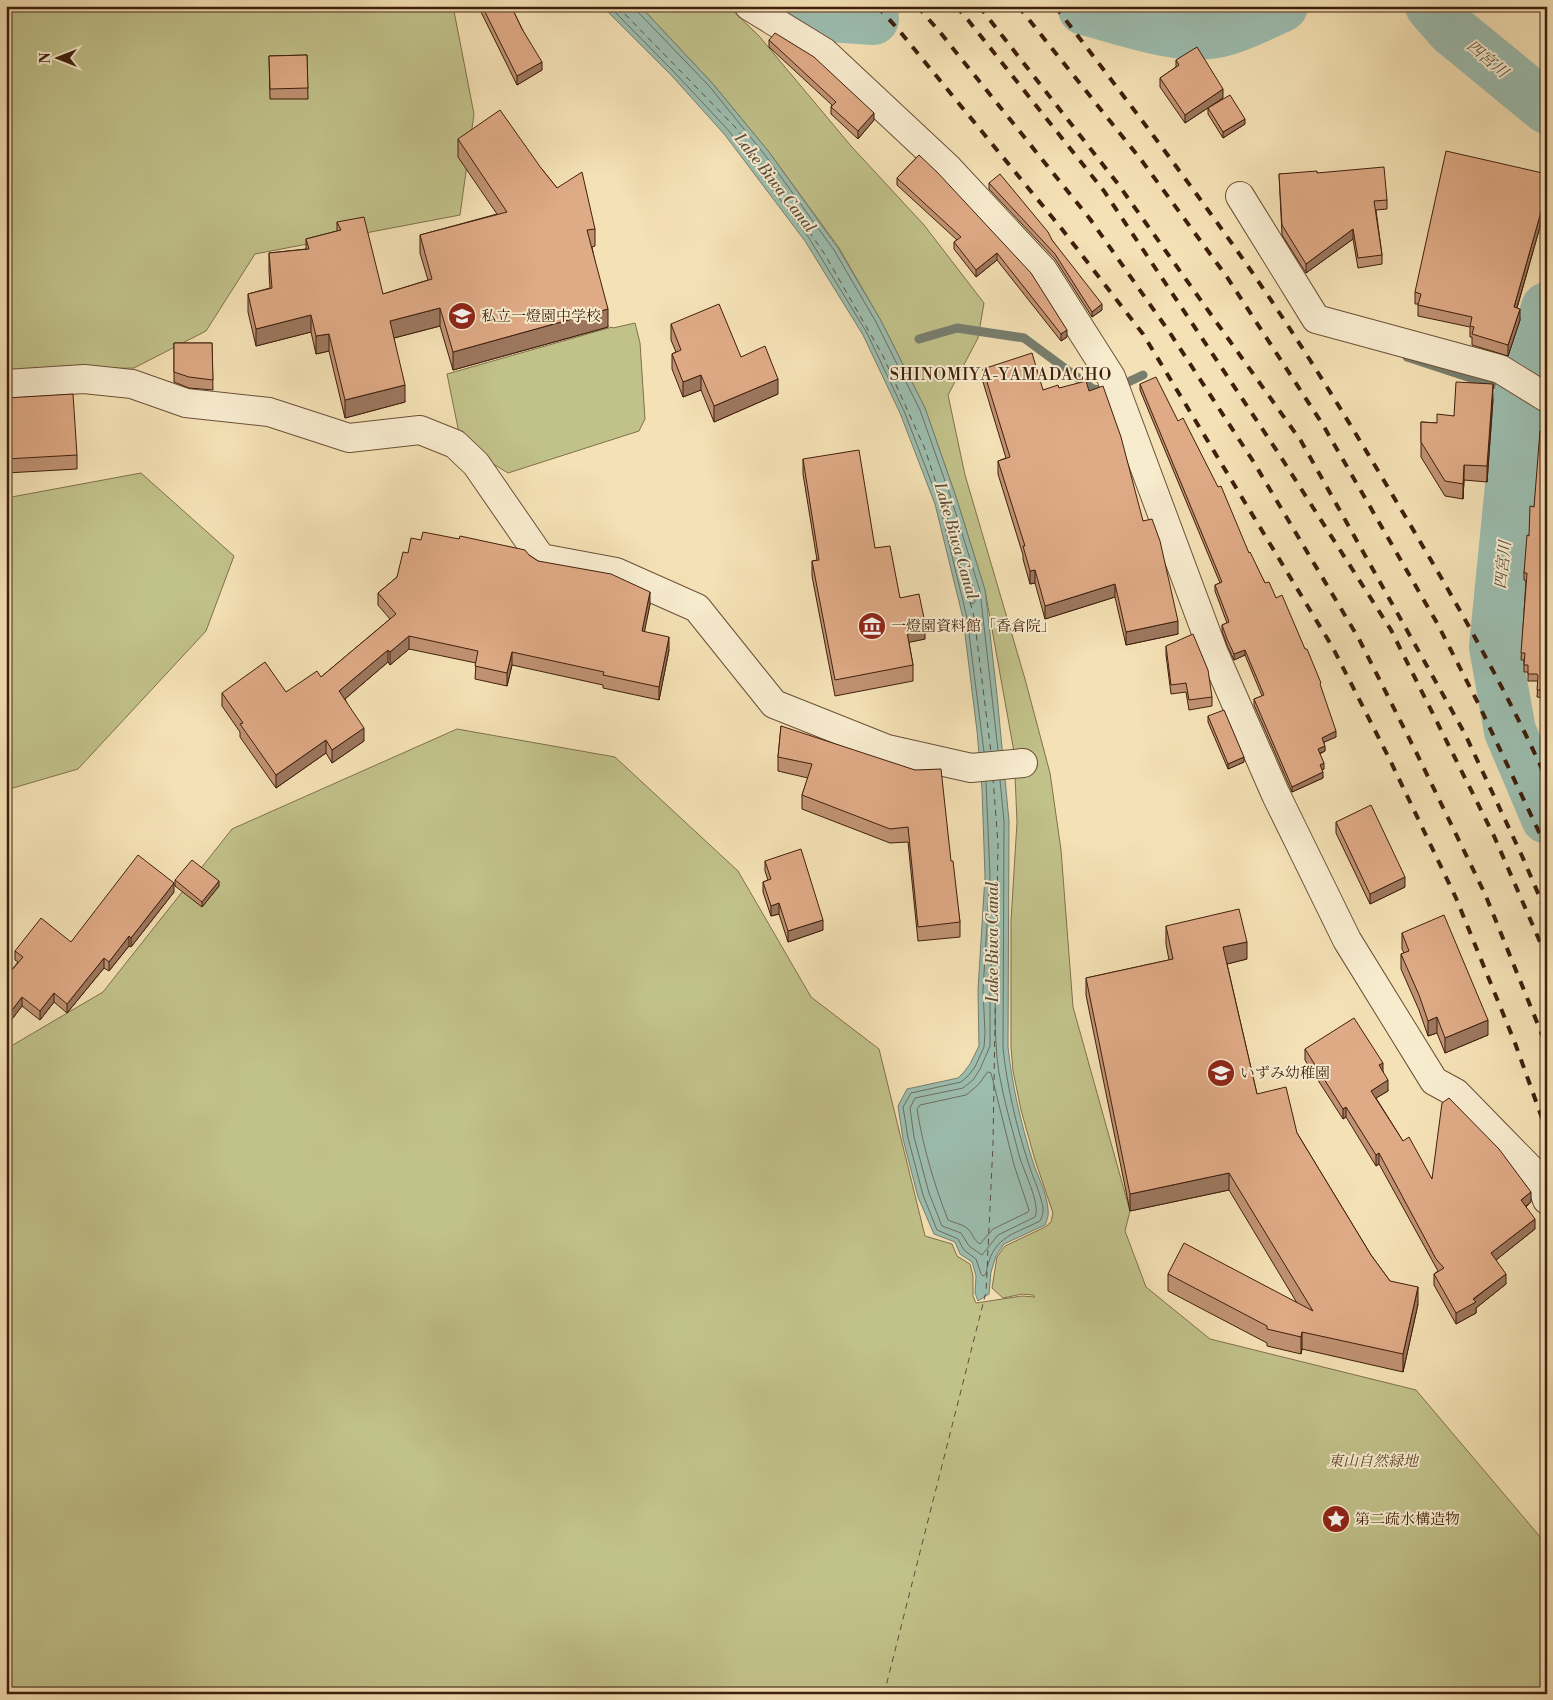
<svg xmlns="http://www.w3.org/2000/svg" width="1553" height="1700" viewBox="0 0 1553 1700" font-family="'Libre Bodoni','Noto Serif JP',serif">
<style>
.green{fill:#c1c18a;stroke:#80704b}
.water{fill:#9cbdaf;stroke:#777e6e}
.lines{fill:none;stroke-linecap:round;stroke-linejoin:round}
.shore{stroke:#6e6e5e;stroke-width:1}
.stream{stroke:#777e6e;stroke-width:9}
.river{stroke:#9cbdaf;stroke-width:52}
.ferry{stroke:#5b4e3d;stroke-width:1;stroke-dasharray:6 5;stroke-linecap:butt}
.minor-casing{stroke:#6c5036;stroke-width:30}
.minor{stroke:#f8eccf;stroke-width:28}
.rail{stroke:#3f1f0c;stroke-width:4;stroke-dasharray:9 9;stroke-linecap:butt}
.wall{fill:#c09273;stroke:#3f1f0c}
.shaded-wall{fill:#9c775e;stroke:#3f1f0c}
.building{fill:#dfaa86;stroke:#3f1f0c}
.labels{text-anchor:middle;dominant-baseline:central;stroke-width:4;stroke-linejoin:round;paint-order:stroke}
.poi-label{font-size:15px;fill:#3f1f0c;stroke:#f8eccf;text-anchor:start}
.park-label{font-size:15px;font-style:italic;fill:#60482c;stroke:#f8eccf}
.water-label{font-size:16px;font-style:italic;fill:#5b4e3d;stroke:#f8eccf}
.neighbourhood-label{font-size:16px;letter-spacing:1px;fill:#3f1f0c;stroke:#f8eccf}
</style>
<rect width="100%" height="100%" fill="#f4e1b5"/>
<filter id="stains"><feTurbulence type="fractalNoise" baseFrequency=".004" numOctaves="4"/><feColorMatrix values="0 0 0 0 .2 0 0 0 0 .09 0 0 0 0 .02 0 0 0 .5 -.17"/></filter>
<radialGradient id="worn" r=".72"><stop offset=".6" stop-color="#630" stop-opacity="0"/><stop offset="1" stop-color="#630" stop-opacity=".3"/></radialGradient>
<!-- green -->
<path class="green" d="M6,6H453L474,114L460,215L255,254L206,331L134,368L6,370Z
M640,6H728L759,36L851,146L924,225L984,303L978,338L948,395L965,475L1025,679L1050,773L1061,850L1073,1007L1130,1211L1125,1231L1146,1287L1210,1339L1416,1390L1547,1545V1694H6V1049L103,992L232,829L457,729L615,757L738,871L811,997L879,1049L925,1236L952,1244L957,1256L970,1264L973,1276V1296L976,1303L1022,1296L1035,1297L1033,1295L1022,1294L1003,1298L992,1288L997,1257L1005,1246L1045,1227L1051,1222L1053,1213L1035,1160L1021,1110L1013,1071L1011,1047V921L1017,822L1014,752L985,590L956,497L925,408L880,319L839,248L769,152L713,84Z
M635,323L640,343L645,419L639,431L508,473L490,462L459,433L447,374L612,327L613,328Z
M141,473L234,556L206,631L78,769L6,790V498Z"/>
<!-- water -->
<path class="water" d="M602,6H640L713,84L769,152L838,248L880,319L925,408L956,497L985,590L997,695L1009,821L1008,1047C1012,1085 1021,1123 1032,1159C1037,1176 1047,1192 1048,1210C1049,1215 1047,1220 1045,1225L1004,1244L996,1256L991,1272L989,1294L978,1301L975,1293L976,1276L972,1262L960,1254L955,1242L934,1234L918,1197L903,1139L898,1106L907,1089L958,1078L964,1072L970,1064L979,1046L978,990L985,876L982,789L977,731L963,618L935,504L900,413L863,335L805,241L725,135L672,76Z"/>
<g class="lines">
<!-- shore -->
<path class="shore" d="M609,6L675,73L729,131L809,238L867,333L904,411L939,502L967,618L984,752
M637,6L638,12L710,87L765,155L834,250L876,322L920,410L951,498L980,591L998,750
M966,574L969,575L974,592L975,602L973,604L970,603L964,577Z
M986,782L990,876L983,990L985,1033L984,1047L975,1067L968,1076L961,1082L911,1093L903,1107L908,1138L923,1195L937,1230L958,1239L964,1250L976,1259L981,1274L983,1276L986,1274C992,1237 1010,1236 1040,1221C1043,1215 1044,1210 1042,1203C1039,1189 1032,1176 1028,1162C1016,1125 1007,1086 1003,1048L1004,821L1000,780
M992,952H995L996,954C996,993 993,1034 999,1073C1004,1101 1012,1128 1019,1155C1023,1170 1041,1204 1035,1217L998,1235L982,1255L969,1246L961,1233L942,1226L929,1193L914,1137L910,1108L915,1098L963,1088L973,1080L980,1069L990,1046V990Z
M988,1072L991,1073L1014,1165L1029,1210L1028,1212L993,1229L980,1244C973,1240 973,1233 967,1228C962,1224 954,1223 948,1220C934,1184 923,1147 917,1109L920,1105L966,1095L978,1085Z"/>
<!-- stream -->
<path class="stream" d="M919,339L957,328L1024,338L1093,389L1105,391
M1407,357L1477,380L1505,387L1511,390
M1124,384L1143,375"/>
<!-- river -->
<path class="river" d="M792,6L817,15L873,19
M1431,6L1452,30L1547,108
M1084,9C1124,19 1180,41 1221,31C1242,26 1262,15 1282,6
M1547,308L1520,395L1495,647L1510,731L1547,818"/>
<!-- ferry -->
<path class="ferry" d="M617,6L736,128L824,253L883,356L925,449L952,532L974,617L991,752
M884,1694L986,1292L993,1144L998,844L993,778"/>
<defs>
<path id="minor" d="M749,6L824,52L948,168L1043,270L1111,377L1213,651L1276,795L1347,940L1434,1081L1456,1093L1539,1178L1547,1200
M1240,196L1316,319L1500,369L1547,398
M6,384L84,379L132,384L186,403L269,412L349,438L420,430L455,444L476,464L541,558L616,572L697,608L774,704L887,749L971,768L1023,763"/>
</defs>
<!-- minor casing -->
<use href="#minor" class="minor-casing"/>
<!-- minor -->
<use href="#minor" class="minor"/>
<!-- rail -->
<path class="rail" d="M877,6L897,28L1061,228L1143,334L1333,648L1389,758L1456,898L1515,1043L1547,1132
M917,6L939,31L1090,219L1170,333L1253,461L1359,639L1417,754L1485,894L1547,1047
M956,6L968,20L1104,191L1277,451L1391,630L1494,836L1547,958
M979,6L1118,184L1301,441L1465,734L1522,856L1547,914
M1018,6L1142,161L1227,277L1323,425L1437,623L1479,705L1547,849
M1055,6C1120,91 1184,175 1245,262C1302,344 1354,430 1405,516C1456,602 1506,689 1547,780"/>
</g>
<!-- wall -->
<path class="wall" d="M480,6H511L542,70L517,85L480,10Z
M769,40L874,120L858,139L831,114V107L832,105L769,47Z
M307,55L308,99H270L269,56Z
M1176,60L1223,98L1185,123L1160,87V78L1176,67Z
M1208,108L1245,124L1223,138L1208,114Z
M458,139L541,168L557,188L595,229V246L592,247L608,327L453,370L440,326L394,338L405,402L345,418L329,351L316,354L311,332L256,346L248,312V294L270,288L269,271V253L306,249V239L337,231V222L383,294L428,280L420,253V235L497,214L458,157Z
M919,155L1067,337L1061,341L997,260L976,277L954,249V242L957,240L897,185V178Z
M1317,173L1387,200V209L1376,210L1382,255V264L1358,268L1353,239L1306,273L1282,235L1279,174Z
M1547,174V202L1517,308L1520,320L1508,356L1472,345V337H1470V327L1418,316V304H1415V292Z
M989,183L1052,240L1102,310L1092,317L1055,259L989,189Z
M671,324L741,357L778,394L714,422L701,390L683,397L672,369V354L676,352L671,340Z
M174,343H212L213,390L189,388L174,382Z
M983,369L1043,390L1059,388L1089,391L1143,521L1178,634L1126,645L1115,597L1045,619L1035,583L1030,584L1023,559V555L998,474V461L1006,458L983,382Z
M1140,384L1178,421L1265,583L1276,598L1321,688L1336,737L1324,742L1325,751L1320,754L1324,769L1322,770L1323,778L1292,792L1254,705V699L1262,696L1245,655L1234,660L1227,645L1222,631V625L1227,623L1215,591V585L1220,583L1140,390Z
M6,398L77,455V469L6,473Z
M1493,399L1487,482L1464,480L1463,499L1445,496L1421,457V422L1437,423Z
M1547,414V698L1537,697L1538,682L1537,681H1528V672H1524V660H1521L1526,581L1524,580V573L1529,536L1534,507L1544,431Z
M803,459L875,548L900,598L925,639L909,642L913,665V681L835,696L812,576V561L817,560L803,474Z
M421,540L529,555L538,561L650,604L644,632L669,650L659,700L603,688V685L512,665L507,686L475,679L476,663L409,649L390,665L388,662L345,699L364,741L332,763L326,753L276,788L240,737V732L222,706V693L286,692L321,677L390,619L378,605V593L397,577L408,553Z
M1166,646L1212,697V706L1189,710L1186,692L1171,694L1166,655Z
M1208,716L1244,762L1228,769L1208,722Z
M781,726L951,861L960,922V937L918,941L908,842L890,843L802,809V795L808,778L778,771V757Z
M1336,822L1405,887L1370,904L1336,833Z
M765,861L823,930L788,942L779,914L771,916L763,892V882L768,880L765,871Z
M175,880L219,886L202,907L175,886Z
M174,892L131,947L129,946L109,971L104,968L67,1013L54,1002L40,1020L22,1006L6,1027V977L18,962L15,960V951L71,942Z
M1166,926L1247,959L1227,964L1257,1094L1297,1133L1371,1255L1390,1281L1418,1304L1403,1372L1302,1349L1301,1354L1267,1346V1343L1168,1291V1274L1297,1303L1229,1190L1130,1211L1086,995V978L1169,960L1166,944Z
M1402,933L1488,1035L1445,1053L1437,1033L1428,1036L1419,1010L1401,969V954L1404,953L1402,949Z
M1305,1049L1383,1071L1388,1091L1376,1098L1403,1141L1432,1179L1531,1202L1526,1207L1535,1229L1496,1260L1506,1284L1476,1308V1313L1456,1324L1434,1285V1274L1438,1271L1379,1164L1376,1166L1346,1117L1343,1119L1305,1060Z"/>
<!-- shaded-wall -->
<path class="shaded-wall" d="M542,62V70L517,85V76Z
M1223,89V98L1185,123V115Z
M874,113V120L858,139V131Z
M1245,119V124L1223,138V132Z
M1547,191V202L1514,318V307Z
M1353,229V239L1306,273V264Z
M997,253V260L976,277V270Z
M1102,304V310L1092,317V312Z
M440,308V326L390,339V321Z
M608,309V327L453,370V352Z
M1520,309V320L1508,356V345Z
M311,315V332L256,346V329Z
M1067,330V337L1061,341V334Z
M329,334V351L316,354V336Z
M701,375V390L683,397V382Z
M778,379V394L714,422V406Z
M1493,384V399L1487,482V466Z
M405,385V402L345,418V400Z
M1464,465V480L1463,499V484Z
M1035,570V583L1030,584V571Z
M1115,584V597L1045,619V606Z
M650,592V604L642,644V631Z
M1178,621V634L1126,645V632Z
M925,623V639L906,643V627Z
M409,636V649L390,665V652Z
M669,637V650L659,700V687Z
M388,650V662L339,704V691Z
M1245,650V655L1234,660V654Z
M512,652V665L507,686V673Z
M364,728V741L332,763V750Z
M1336,731V737L1322,743V738Z
M326,740V753L276,788V775Z
M1325,746V751L1318,754V749Z
M1244,757V762L1228,769V764Z
M1324,763V769L1320,771V765Z
M1323,772V778L1292,792V787Z
M11,859V869L6,874V865Z
M1405,877V887L1370,904V894Z
M219,881V886L202,907V902Z
M174,883V892L131,947V938Z
M779,903V914L771,916V906Z
M823,920V930L788,942V931Z
M129,936V946L109,971V962Z
M1247,942V959L1223,965V947Z
M104,958V968L67,1013V1004Z
M54,993V1002L40,1020V1011Z
M22,997V1006L6,1027V1018Z
M1437,1017V1033L1428,1036V1021Z
M1488,1020V1035L1445,1053V1038Z
M1383,1063V1073L1379,1065Z
M1388,1080V1091L1371,1101V1091Z
M1346,1107V1117L1343,1119V1109Z
M1379,1153V1164L1376,1166V1155Z
M1229,1173V1190L1130,1211V1194Z
M1531,1192V1202L1521,1210V1200Z
M1535,1219V1229L1491,1264V1253Z
M1506,1274V1284L1476,1308V1313L1456,1324V1313Z
M1418,1287V1304L1403,1372V1354Z
M1302,1332V1349L1301,1354V1337Z"/>
<!-- building -->
<path class="building" d="M482,6H511L522,29L542,62L517,76Z
M775,33L814,57L874,113L858,131L831,107L836,102L769,40Z
M1197,47L1223,89L1185,115L1160,78L1179,65L1176,60Z
M307,55L308,88L270,89L269,56Z
M1230,95L1245,119L1223,132L1208,108Z
M500,110L541,168L557,188L582,172L595,229L587,230L608,309L453,352L440,308L390,321L405,385L345,400L329,334L316,336L311,315L256,329L248,294L272,288L269,253L309,249L306,239L341,230L337,222L364,217L383,294L432,279L420,235L507,212L458,139Z
M1446,151L1547,174V191L1514,307L1520,309L1508,345L1472,334L1474,327L1470,326L1472,317L1418,305L1421,294L1415,292Z
M919,155L937,172L1031,273L1067,330L1061,334L997,253L976,270L954,242L961,237L897,178Z
M1384,167L1387,200L1374,201L1382,255L1358,258L1353,229L1306,264L1282,225L1279,174L1317,171V173Z
M1000,174L1048,232L1052,240L1102,304L1092,312L1055,254L989,183Z
M719,304L741,357L765,346L778,379L714,406L701,375L683,382L672,354L681,350L671,324Z
M174,343H212L213,380L189,377L174,372Z
M1032,353L1043,390L1058,385L1059,388L1086,381L1089,391L1103,386L1121,437L1143,521L1152,519L1160,541L1178,621L1126,632L1115,584L1045,606L1035,570L1030,571L1023,546H1025L998,461L1010,457L983,369Z
M1156,377L1178,421L1183,418L1218,487L1221,486L1249,553L1250,552L1265,583L1269,582L1276,598L1282,595L1305,649H1307L1321,683L1320,684L1336,731L1322,738L1325,746L1318,749L1324,763L1320,765L1323,772L1292,787L1254,699L1264,695L1245,650L1234,654L1227,639L1222,625L1229,622L1228,619L1215,585L1222,582L1140,384Z
M1456,382L1493,384L1487,466L1464,465L1463,484L1445,481L1421,442V422L1437,423V414L1454,416Z
M73,394L77,455L6,459V398Z
M1545,414H1547V690H1537L1538,676L1537,674H1528V665H1524L1525,653H1521L1527,573H1524L1527,535L1529,536L1530,506L1534,507L1540,431H1544Z
M859,450L875,548L890,546L900,598L919,594L925,623L906,627L913,665L835,680L812,561L819,560L803,459Z
M423,532L459,539L460,536L525,550L529,555L538,561L611,574L650,592L642,631L669,637L659,687L603,675L604,672L512,652L507,673L475,666L478,651L409,636L390,652L388,650L339,691L364,728L332,750L326,740L276,775L240,724L243,723L222,693L265,662L286,692L317,671L321,677L396,614L378,593L397,577L403,552L408,553L411,538L421,540Z
M1193,634L1208,670L1212,697L1189,700L1186,683L1171,685L1166,646Z
M1224,710L1244,757L1228,764L1208,716Z
M781,726L915,770L941,769L951,861H953L960,922L918,927L908,827L890,829L802,795L812,764L778,757Z
M1371,805L1405,877L1370,894L1336,822Z
M801,849L823,920L788,931L779,903L771,906L763,882L771,879L765,861Z
M138,855L174,883L131,938L129,936L109,962L104,958L67,1004L54,993L40,1011L22,997L6,1018V977L23,957L15,951L41,918L71,942Z
M6,856L11,859L6,865Z
M192,860L219,881L202,902L175,880Z
M1239,909L1247,942L1223,947L1257,1094L1286,1087L1297,1133L1371,1255L1390,1281L1418,1287L1403,1354L1302,1332L1301,1337L1267,1329V1326L1168,1274L1184,1243L1313,1311L1229,1173L1130,1194L1086,978L1173,959L1166,926Z
M1444,915L1488,1020L1445,1038L1437,1017L1428,1021L1419,995L1401,954L1409,951L1402,933Z
M1354,1018L1383,1063L1379,1065L1388,1080L1371,1091L1403,1141L1409,1137L1432,1179L1442,1103L1449,1098L1499,1149L1531,1192L1521,1200L1535,1219L1491,1253L1506,1274L1473,1299L1476,1302L1456,1313L1434,1274L1444,1268L1436,1259L1379,1153L1376,1155L1346,1107L1343,1109L1305,1049Z"/>
<!-- icons -->
<defs>
<symbol id="school-disc" viewBox="-11 -11 22 22"><circle r="9.5" fill="#8f2418" stroke="#f8eccf"/><path d="M0-5L7-2L0 1L-7-2ZM-4 1L0 2.5L4 1V4Q0 6-4 4Z" fill="#fff"/></symbol>
<symbol id="museum-disc" viewBox="-11 -11 22 22"><circle r="9.5" fill="#8f2418" stroke="#f8eccf"/><path d="M0-6L6-3V-2H-6V-3ZM-5-1h2V3h-2ZM-1-1h2V3h-2ZM3-1h2V3H3ZM-6 4H6V6H-6Z" fill="#fff"/></symbol>
<symbol id="sight-disc" viewBox="-11 -11 22 22"><circle r="9.5" fill="#8f2418" stroke="#f8eccf"/><path d="M0-6L1.8-2.2L6-1.7L2.9 1.2L3.7 5.4L0 3.3L-3.7 5.4L-2.9 1.2L-6-1.7L-1.8-2.2Z" fill="#fff"/></symbol>
</defs>
<g fill-rule="evenodd">
<use href="#school-disc" x="446" y="300" width="32" height="32"/>
<use href="#museum-disc" x="856" y="610" width="32" height="32"/>
<use href="#school-disc" x="1205" y="1057" width="32" height="32"/>
<use href="#sight-disc" x="1320" y="1503" width="32" height="32"/>
</g>
<g class="labels">
<!-- poi labels -->
<g class="poi-label">
<text x="481" y="316">私立一燈園中学校</text>
<text x="891" y="626">一燈園資料館「香倉院」</text>
<text x="1240" y="1073">いずみ幼稚園</text>
<text x="1355" y="1519">第二疏水構造物</text>
</g>
<!-- park labels -->
<g class="park-label">
<text x="1373" y="1461">東山自然緑地</text>
</g>
<!-- water labels -->
<g class="water-label">
<text transform="translate(1487 59) rotate(40)">四宮川</text>
<text transform="translate(775 183) rotate(52)">Lake Biwa Canal</text>
<text transform="translate(956 541) rotate(74)">Lake Biwa Canal</text>
<text transform="translate(1503 565) rotate(-84)">四宮川</text>
<text transform="translate(993 942) rotate(-90)">Lake Biwa Canal</text>
</g>
<!-- neighbourhood labels -->
<g class="neighbourhood-label">
<text x="1001" y="375">SHINOMIYA-YAMADACHO</text>
</g>
</g>
<!-- margin -->
<rect width="1553" height="1700" fill="none" stroke="#f4e1b5" stroke-width="25"/>
<rect x="8" y="8" width="1538" height="1685" fill="none" stroke="#3f1f0c" stroke-width="2.5"/>
<rect x="12" y="12" width="1528" height="1675" fill="none" stroke="#3f1f0c"/>
<!-- north arrow -->
<g transform="translate(58 58) rotate(270)" stroke="#f8eccf" stroke-width="4" paint-order="stroke">
<path d="M0-4L9 19L0 12L-9 19Z" fill="#3f1f0c"/>
<text y="-8" font-size="14" font-weight="bold" text-anchor="middle" fill="#3f1f0c">N</text>
</g>
<rect width="100%" height="100%" filter="url(#stains)"/>
<rect width="100%" height="100%" fill="url(#worn)"/>
</svg>
